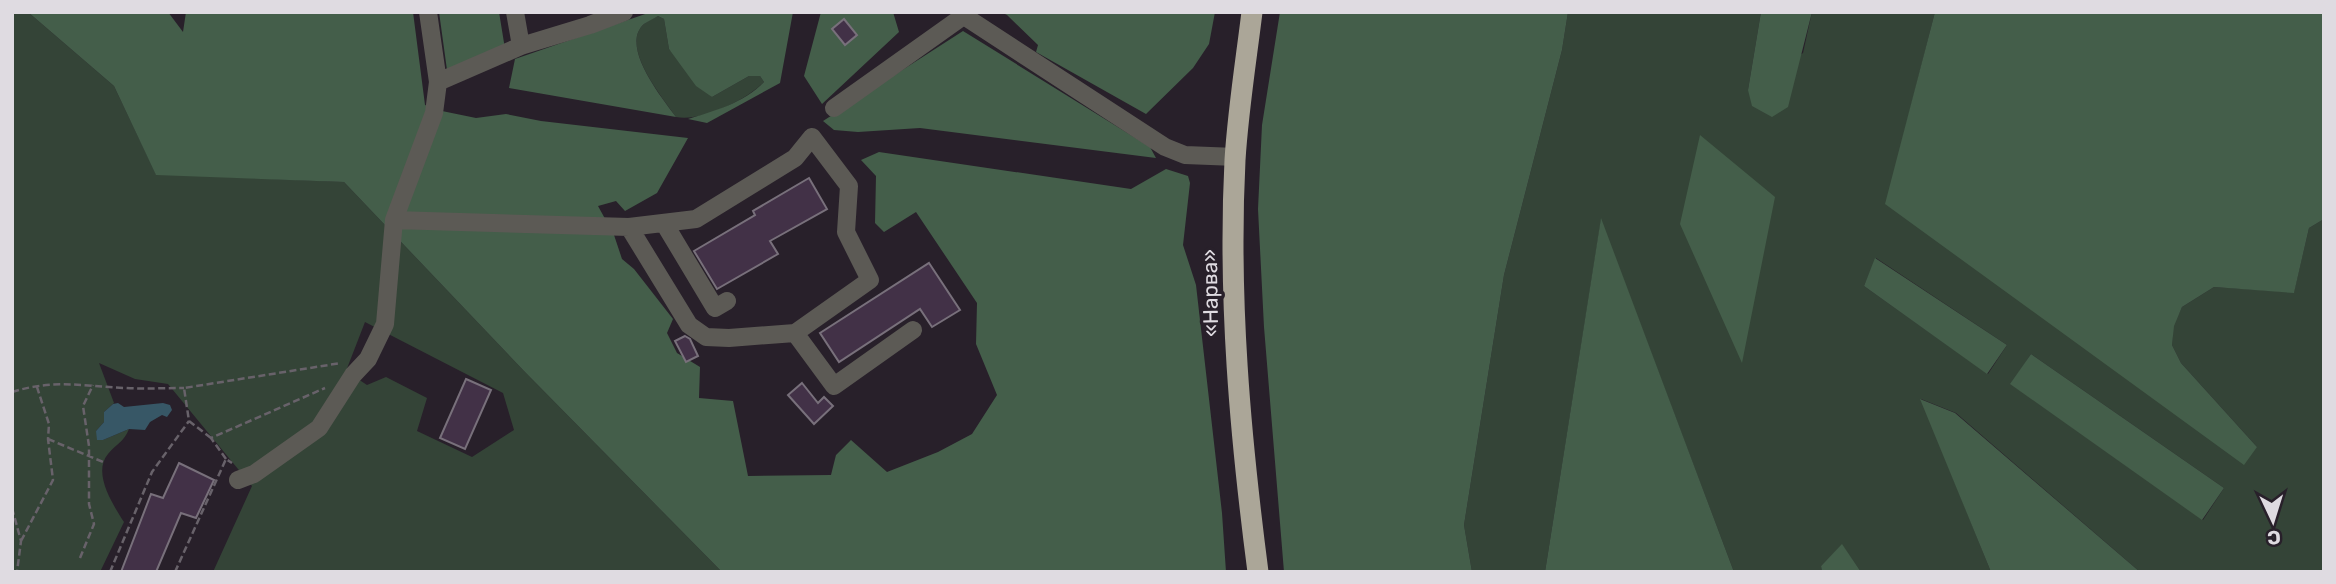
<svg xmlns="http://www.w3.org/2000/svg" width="2336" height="584" viewBox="0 0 2336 584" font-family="Rubik,sans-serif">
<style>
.green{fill:#344437;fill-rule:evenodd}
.forest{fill:#445e4a}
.water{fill:#375766}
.building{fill:#423147;stroke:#78707b;stroke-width:2}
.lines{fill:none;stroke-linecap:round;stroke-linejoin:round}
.path{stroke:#68626a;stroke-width:2.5;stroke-dasharray:7 3.5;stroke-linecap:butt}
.minor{stroke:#5c5a55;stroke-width:18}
.highway{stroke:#aba698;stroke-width:21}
.labels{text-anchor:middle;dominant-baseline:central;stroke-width:7;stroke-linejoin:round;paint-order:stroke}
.street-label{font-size:21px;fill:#dfdbe1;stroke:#28202a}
</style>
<rect width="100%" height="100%" fill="#28202a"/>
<!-- green -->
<path class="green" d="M12,12H28L114,86L156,174L344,182L524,371L722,572H213L252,486L168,384L135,379L99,363L114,403L104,412V422L96,431L103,440L129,429C124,442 117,443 108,454C92,473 113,505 124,522L100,572H12ZM365,322L503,393L514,430L472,457L417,431L427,398L386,377L367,385L346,371Z
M1568,12H1761L1748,90L1803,53L1812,12H1935L1886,204L2257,447L2181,363L2172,345L2173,326L2182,307L2214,287L2294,292L2309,228L2324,219V572H2140L1956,413L1921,399L1991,572H1861L1842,545L1821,566L1822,572H1734L1601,220L1545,572H1472L1464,525L1504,275L1562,50ZM1876,258L2007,345L1988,374L1864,286ZM2031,354L2224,488L2203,520L2011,384Z
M658,16L664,19L669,49L712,97L749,76H760L764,82C746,100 702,122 676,117C663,98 619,46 644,24C648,21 654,18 658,16Z"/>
<!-- forest -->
<path class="forest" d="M28,12H168L183,32L186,12H413L425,105L442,111L476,118L506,114L541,121L688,138L657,193L625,211L616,201L598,206L614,235L622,259L634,269L673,319L667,333L677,353L700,367L699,398L733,401L748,476L831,475L836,455L851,440L887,472L938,452L972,434L997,395L976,344L977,303L916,212L884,232L875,223L876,176L861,160L879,152L1131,189L1166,169L1188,176L1190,183L1183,245L1196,285L1222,513L1226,572H722L524,371L344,182L156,175L114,86Z
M439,12H499L506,55L447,70Z
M651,12H793L780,83L707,123L688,119C714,111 744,103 764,82L760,76H749L712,97L696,86L669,49L664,19L658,16C654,19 648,21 644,24C619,46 663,99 676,117L509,88L515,59Z
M821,12H893L899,32L822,104L804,76Z
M1001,12H1215L1209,44L1193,68L1146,114L1036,52L1038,45L1007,15Z
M1280,12H1568L1562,50L1504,275L1464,525L1472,572H1284L1264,327L1258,209L1262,125Z
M1761,12H1812L1788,107L1772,117L1752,106L1748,90Z
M1935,12H2324V219L2309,228L2294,293L2214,287L2182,307L2174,326L2172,345L2181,363L2257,447L2244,465L1885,204Z
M963,31L1150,147L1156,158L920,128L858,132L834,130L823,121Z
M1700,135L1775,197L1742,363L1680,224Z
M1601,218L1734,572H1545Z
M1875,258L2007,345L1987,374L1864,286Z
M2031,354L2224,488L2202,520L2010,384Z
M1920,399L1955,413L2140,572H1991Z
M1842,544L1861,572H1822L1821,566Z"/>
<!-- water -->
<path class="water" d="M118,403L124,407L163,403L170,405L172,410L167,417L162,415L150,422L145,430L129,429L103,440H97L96,431L104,422V412L113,404Z"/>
<!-- building -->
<path class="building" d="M844,19L857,35L845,45L832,29Z
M809,178L827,209L770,241L778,254L717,289L694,251L755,215L753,211Z
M929,263L960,310L932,327L920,309L839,362L820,333Z
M685,336L690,339L698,356L686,362L675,341Z
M466,379L491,390L465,449L440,438Z
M802,383L818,403L824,397L833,406L814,424L788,395Z
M179,463L214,480L196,518L181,513L156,572H121L151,494L163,498Z"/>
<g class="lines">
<!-- path -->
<path class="path" d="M12,392C54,379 82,386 125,388C145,389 165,388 184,388
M211,438L189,421L184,388L341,363
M48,439L103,462
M226,459L211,438L325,388
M12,508L21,541L17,572
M21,541L53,480L48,439L49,424L36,384
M80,558L94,524L89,504V446L83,406L93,385
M110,572L152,472L189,421
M175,572L226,459L232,463"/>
<!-- minor -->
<path class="minor" d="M515,12L521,46
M964,16L1165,147L1185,155L1236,157
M438,82L521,46L590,25L624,12
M834,108L969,12
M394,220L629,227L696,219L795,158L812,137L849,186L846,232L870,280L795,333
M664,223L715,308L727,301
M629,227L689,325L706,337L729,338L795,333
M795,333L834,386L913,330
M238,480L254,474L319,428L353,375L368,359L385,324L394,220L434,113L438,82L428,12"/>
<!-- highway -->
<path class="highway" d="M1252,12C1246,61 1238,111 1235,160C1228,298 1240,434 1258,572"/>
</g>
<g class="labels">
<!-- street labels -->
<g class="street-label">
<text transform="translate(1210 293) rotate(-91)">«Нарва»</text>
</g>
</g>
<!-- border -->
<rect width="2336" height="584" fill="none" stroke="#dfdbe1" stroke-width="28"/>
<!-- north arrow -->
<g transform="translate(2273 521) rotate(176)" stroke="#28202a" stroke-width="5" paint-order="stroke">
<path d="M0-5L12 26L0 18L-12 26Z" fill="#dfdbe1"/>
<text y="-10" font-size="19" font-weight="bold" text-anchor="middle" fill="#dfdbe1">С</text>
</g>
</svg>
